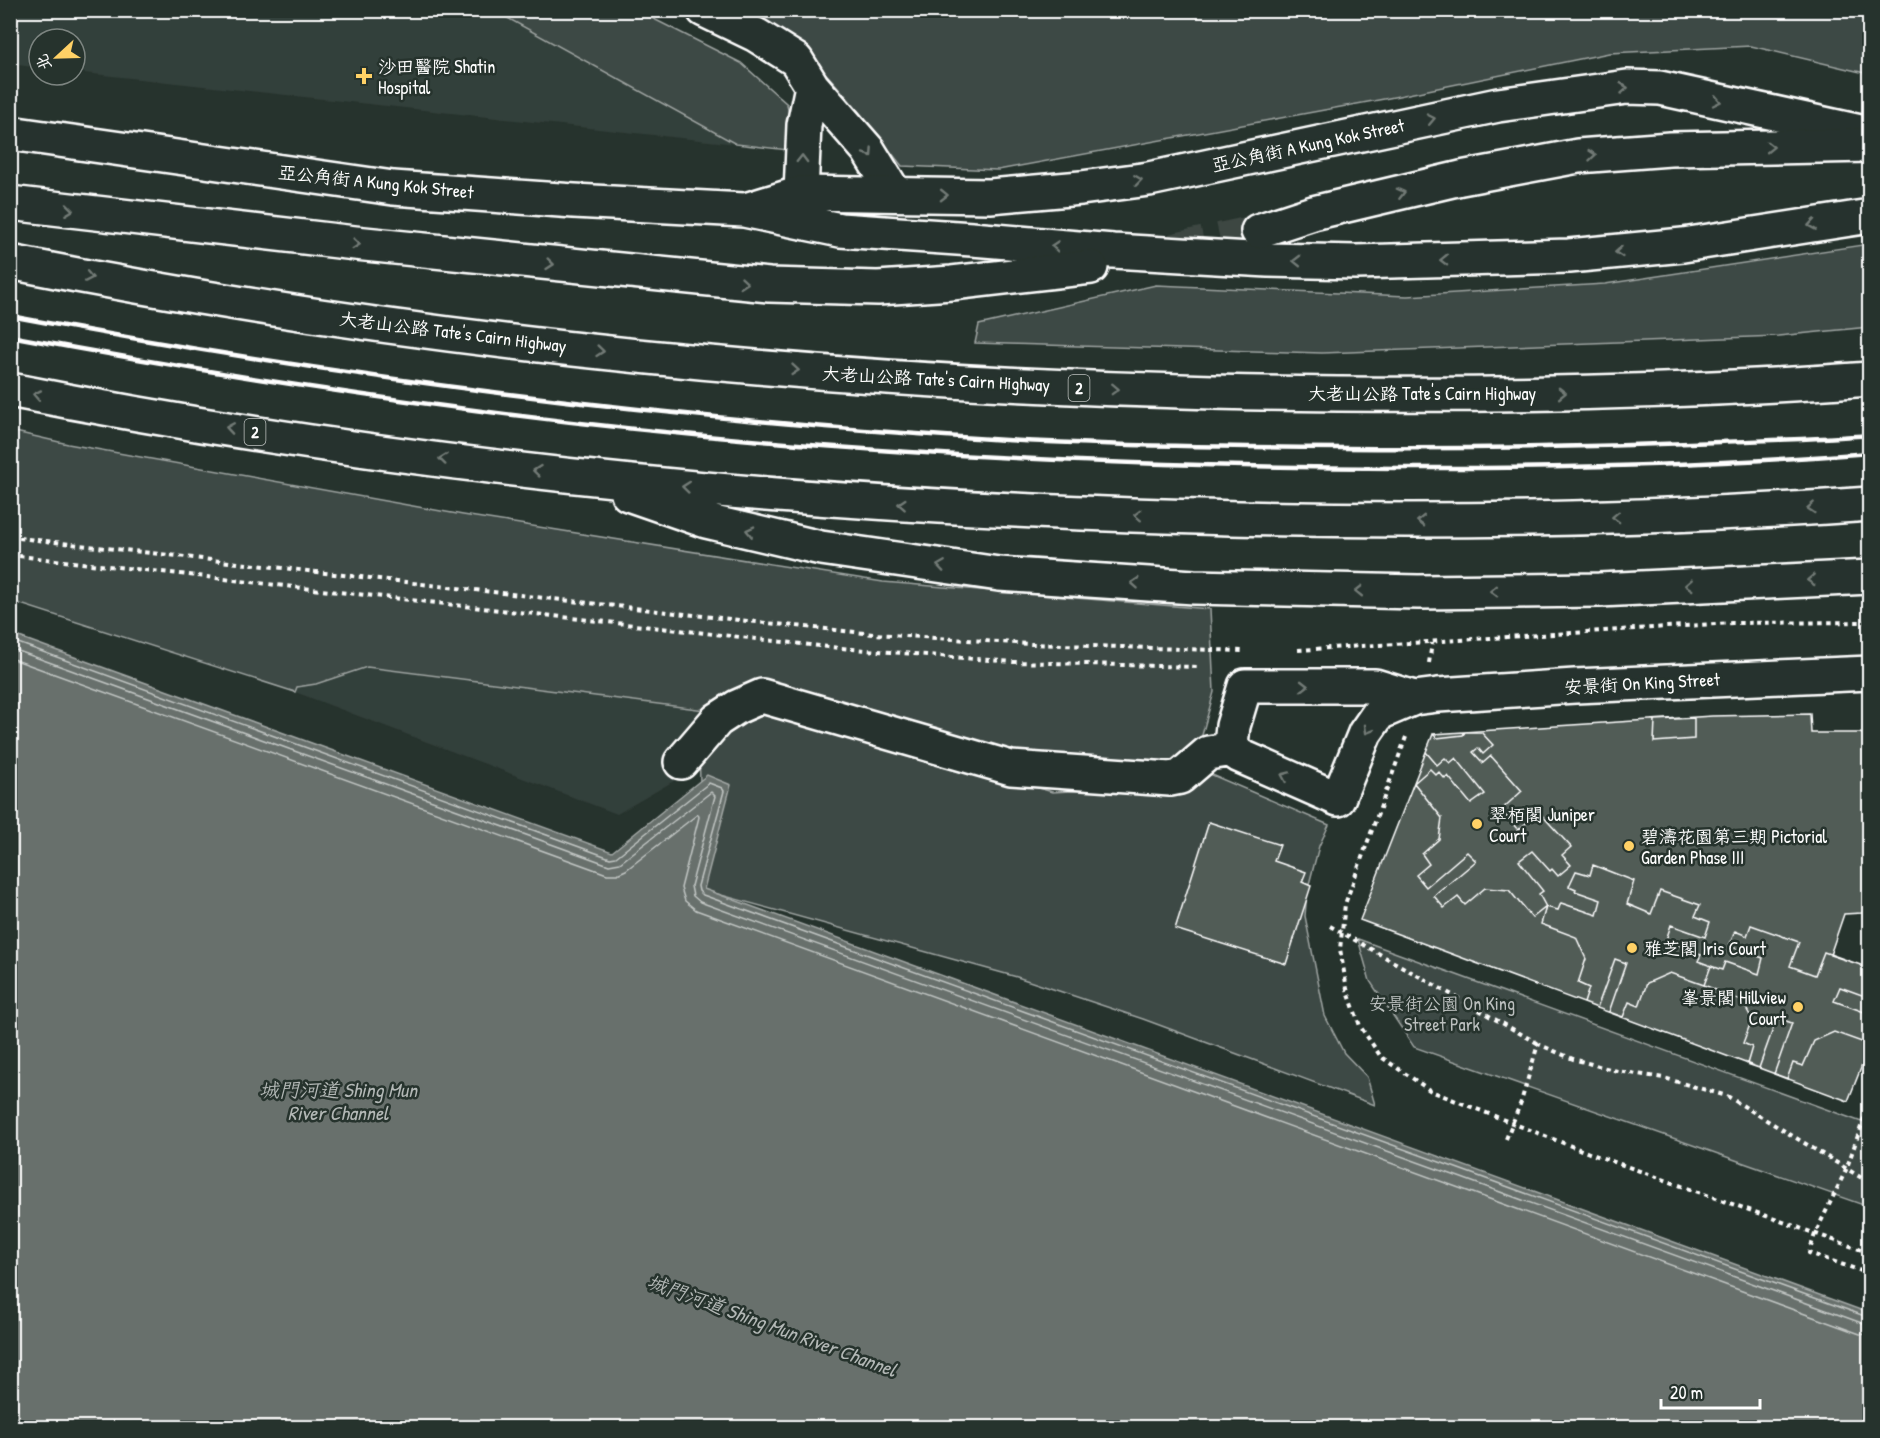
<svg xmlns="http://www.w3.org/2000/svg" width="1880" height="1438" viewBox="0 0 1880 1438" font-family="'Patrick Hand','LXGW WenKai TC',sans-serif">
<style>
.built{fill:#333f3a}
.green{fill:#3e4944;stroke:#9ea4a2;stroke-width:1.5}
.water{fill:#67706c;stroke:#a4a9a7;stroke-width:1.5}
.lines{fill:none;stroke-linecap:round;stroke-linejoin:round}
.shore{stroke:#c2c6c4;stroke-width:1.5}
.building{fill:#515c57;stroke:#fff;stroke-width:1.5}
.highway-tunnel{stroke:#3c4742;stroke-width:33;stroke-dasharray:33 16;stroke-linecap:butt}
.minor-casing{stroke:#fff;stroke-width:38}
.major-casing{stroke:#fff;stroke-width:38}
.highway-casing{stroke:#fff;stroke-width:38}
.path{stroke:#fff;stroke-width:4;stroke-dasharray:4.5 4.5;stroke-linecap:butt}
.minor{stroke:#26332d;stroke-width:33}
.major{stroke:#26332d;stroke-width:33}
.highway{stroke:#26332d;stroke-width:33}
.rail{stroke:#fff;stroke-width:4.5}
.oneway{stroke:#727a76}
.poi-dot{fill:#ffd166;stroke:#26332d;stroke-width:2}
.labels{text-anchor:middle;dominant-baseline:central;stroke-width:5;stroke-linejoin:round;paint-order:stroke}
.shield{fill:#26332d;stroke:#bec2c0;stroke-width:1.5}
.shield-label{font-size:16px;font-weight:bold;fill:#fff}
.poi-label{font-size:18px;fill:#fff;stroke:#26332d;text-anchor:start}
.street-label{font-size:18px;fill:#fff;stroke:#26332d}
.park-label{font-size:18px;fill:#bbbfbe;stroke:#26332d}
.water-label{font-size:20px;font-style:italic;fill:#b3b8b6;stroke:#26332d}
</style>
<rect width="100%" height="100%" fill="#26332d"/>
<filter id="ink" filterUnits="userSpaceOnUse"><feTurbulence type="fractalNoise" baseFrequency=".0167" numOctaves="2"/><feDisplacementMap in="SourceGraphic" scale="12" xChannelSelector="R" yChannelSelector="G"/><feConvolveMatrix kernelMatrix="1 2 1 2 8 2 1 2 1" color-interpolation-filters="sRGB"/></filter>
<g filter="url(#ink)">
<!-- built -->
<path class="built" d="M11,11H495L736,144L75,72V39H39V68L11,64Z
M367,667L654,701L705,710L691,771L617,814L295,692L296,687L316,684Z"/>
<!-- green -->
<path class="green" d="M495,11H638L741,63L787,104L797,151L736,144Z
M745,11H1869V74L1751,46L1609,53L1384,99L998,170L902,166C856,108 812,45 745,11Z
M1869,244V327L1778,336L1322,353L975,343L979,325L1156,285L1407,296L1605,284Z
M11,431L68,444L463,515L883,582L1210,609L1214,692L1194,764L1007,759L763,689L705,710L367,667L316,684L297,687L295,692L11,601Z
M774,708L1052,792L1089,790L1114,785L1153,782L1188,793L1196,768L1329,825L1319,846L1307,892L1305,916L1325,1016L1344,1053L1367,1077L1375,1105L1143,1019L1017,977L703,890L699,747Z
M1358,939L1867,1124L1869,1118V1207L1414,1047L1370,981Z"/>
<!-- water -->
<path class="water" d="M11,634L612,852L707,775L731,785L704,889L1869,1313V1427H11Z"/>
<g class="lines">
<!-- shore -->
<path class="shore" d="M10,640L610,858L616,857L709,783L722,788L724,791L698,886L699,891L703,895L1870,1318
M10,648L609,865L620,863L711,792L715,796L691,886L693,896L700,902L1870,1326
M10,658L607,874H617L626,870L698,814L699,817L681,888L685,901L696,910L1860,1334L1870,1335"/>
</g>
<!-- building -->
<path class="building" d="M1810,714L1811,733H1860L1870,737V908L1862,913L1844,914L1830,955L1870,968V1045L1848,1101L1360,920L1433,734L1712,716Z
M1694,718V739L1654,742L1655,720Z
M1465,732H1481L1493,745L1483,754L1478,748L1473,752L1483,763L1491,756L1522,791L1501,810L1518,830L1539,812L1571,847L1562,855L1571,865L1558,876L1552,869L1550,871L1532,851L1519,861L1543,891L1539,894L1546,907L1532,918L1509,890L1485,888L1465,905L1458,897L1444,908L1434,896L1476,861L1467,852L1426,887L1416,875L1429,864L1422,854L1439,839L1442,818L1414,783L1430,769L1436,775L1439,772L1445,779L1448,776L1471,804L1485,794L1456,758L1450,763L1445,758L1437,765L1426,752L1433,734L1437,738L1463,735Z
M1209,822L1280,845L1274,861L1306,872L1302,882L1311,886L1286,964L1175,929Z
M1593,865L1634,881L1627,904L1651,914L1660,891L1700,905L1695,916L1710,922L1705,937L1671,925L1666,940L1701,955L1698,961L1711,966L1704,985L1670,973L1647,983L1639,1006L1629,1002L1623,1017L1609,1012L1626,963L1615,959L1597,1008L1584,1003L1589,988L1578,983L1586,959L1576,937L1541,924L1546,907L1558,910L1561,903L1597,915L1601,900L1575,891L1576,889L1569,886L1576,871L1590,875Z
M1751,925L1799,942L1790,966L1815,975L1824,952L1869,968L1864,979L1870,981V998L1840,987L1834,1001L1867,1013L1864,1022L1870,1024V1045L1834,1032L1814,1041L1803,1066L1793,1063L1787,1079L1774,1074L1792,1023L1777,1018L1759,1068L1747,1064L1752,1047L1743,1043L1752,1019L1742,1001L1704,985L1711,966L1722,970L1725,962L1759,974L1763,958L1729,946L1735,931L1747,936Z"/>
<g class="lines">
<!-- highway-tunnel -->
<path class="highway-tunnel" d="M1172,250L1258,231"/>
<defs>
<path id="minor" d="M704,10L756,35L796,60L812,86L868,150L895,194
M801,193L804,125L812,86
M1414,698L1375,686H1245L1233,726L1231,744L1238,755L1338,799L1365,733L1379,713L1414,698L1438,695L1575,686L1870,673
M681,762L717,720L737,707L762,696L1011,768L1170,779L1180,777L1208,753L1234,749"/>
<path id="major" d="M10,133L393,188L574,201L744,210L840,230L972,239L1113,251L1268,260L1356,262L1569,256L1683,245L1870,216
M749,209L801,193L990,196L1081,188L1149,179L1498,105L1627,87L1660,88L1870,134"/>
<path id="highway" d="M10,203L355,243L769,285L878,288L952,283L1091,267
M1258,231L1313,213L1461,178L1578,156L1670,149L1870,145
M10,262C406,341 810,382 1213,392C1431,397 1651,395 1870,379
M10,390C363,460 723,499 1082,513C1344,524 1607,523 1870,504
M628,494L706,521L821,548L999,574L1194,587L1418,592L1599,590L1870,577"/>
</defs>
<!-- minor casing -->
<use href="#minor" class="minor-casing"/>
<!-- major casing -->
<use href="#major" class="major-casing"/>
<!-- highway casing -->
<use href="#highway" class="highway-casing"/>
<!-- path -->
<path class="path" d="M10,537L747,621L874,634L1031,644L1243,651
M10,555L829,647L1013,662L1197,667
M1298,650L1732,623L1870,622
M1429,663L1432,643
M1406,737L1345,904L1340,949L1347,989L1360,1026L1381,1057L1431,1091L1512,1123L1589,1153L1870,1253
M1330,926L1539,1044
M1870,1101L1846,1170L1815,1234L1809,1253L1870,1274
M1506,1139L1521,1102L1538,1044L1573,1059L1617,1071L1664,1078L1727,1096L1870,1183"/>
<!-- minor -->
<use href="#minor" class="minor"/>
<!-- major -->
<use href="#major" class="major"/>
<!-- highway -->
<use href="#highway" class="highway"/>
<!-- rail -->
<path class="rail" d="M10,316C339,378 672,420 1006,440C1119,446 1232,447 1344,448C1469,449 1594,447 1720,442C1770,440 1820,439 1870,435
M10,336C164,365 319,390 474,410C747,446 1022,463 1297,467C1488,470 1679,468 1870,453"/>
</g>
<!-- one-way arrows -->
<defs><path id="oneway-chevron" d="M-2-3.5L2.5 0L-2 3.5" fill="none" stroke-width="1.6" stroke-linecap="round" stroke-linejoin="round" transform="scale(1.5)"/></defs>
<g class="oneway">
<use href="#oneway-chevron" transform="translate(1624 88) rotate(-5)"/>
<use href="#oneway-chevron" transform="translate(1717 101) rotate(12)"/>
<use href="#oneway-chevron" transform="translate(1431 119) rotate(-12)"/>
<use href="#oneway-chevron" transform="translate(1770 147) rotate(-1)"/>
<use href="#oneway-chevron" transform="translate(869 153) rotate(56)"/>
<use href="#oneway-chevron" transform="translate(1592 155) rotate(-5)"/>
<use href="#oneway-chevron" transform="translate(802 159) rotate(-89)"/>
<use href="#oneway-chevron" transform="translate(1138 180) rotate(-8)"/>
<use href="#oneway-chevron" transform="translate(1401 193) rotate(-14)"/>
<use href="#oneway-chevron" transform="translate(944 195) rotate(1)"/>
<use href="#oneway-chevron" transform="translate(69 210) rotate(7)"/>
<use href="#oneway-chevron" transform="translate(1812 225) rotate(171)"/>
<use href="#oneway-chevron" transform="translate(356 244) rotate(6)"/>
<use href="#oneway-chevron" transform="translate(1055 246) rotate(-175)"/>
<use href="#oneway-chevron" transform="translate(1619 252) rotate(175)"/>
<use href="#oneway-chevron" transform="translate(1444 260) rotate(179)"/>
<use href="#oneway-chevron" transform="translate(1297 261) rotate(-179)"/>
<use href="#oneway-chevron" transform="translate(550 264) rotate(6)"/>
<use href="#oneway-chevron" transform="translate(89 277) rotate(11)"/>
<use href="#oneway-chevron" transform="translate(744 283) rotate(5)"/>
<use href="#oneway-chevron" transform="translate(600 351) rotate(6)"/>
<use href="#oneway-chevron" transform="translate(795 370) rotate(5)"/>
<use href="#oneway-chevron" transform="translate(1115 389) rotate(2)"/>
<use href="#oneway-chevron" transform="translate(1562 393) rotate(-1)"/>
<use href="#oneway-chevron" transform="translate(37 395) rotate(-169)"/>
<use href="#oneway-chevron" transform="translate(230 428) rotate(-171)"/>
<use href="#oneway-chevron" transform="translate(443 459) rotate(-173)"/>
<use href="#oneway-chevron" transform="translate(537 471) rotate(-174)"/>
<use href="#oneway-chevron" transform="translate(686 487) rotate(-174)"/>
<use href="#oneway-chevron" transform="translate(902 504) rotate(-176)"/>
<use href="#oneway-chevron" transform="translate(1811 508) rotate(176)"/>
<use href="#oneway-chevron" transform="translate(1138 515) rotate(-178)"/>
<use href="#oneway-chevron" transform="translate(1616 517) rotate(178)"/>
<use href="#oneway-chevron" transform="translate(1421 521) rotate(179)"/>
<use href="#oneway-chevron" transform="translate(750 531) rotate(-167)"/>
<use href="#oneway-chevron" transform="translate(941 566) rotate(-172)"/>
<use href="#oneway-chevron" transform="translate(1811 580) rotate(177)"/>
<use href="#oneway-chevron" transform="translate(1135 583) rotate(-176)"/>
<use href="#oneway-chevron" transform="translate(1689 585) rotate(177)"/>
<use href="#oneway-chevron" transform="translate(1359 591) rotate(-179)"/>
<use href="#oneway-chevron" transform="translate(1494 591) rotate(179)"/>
<use href="#oneway-chevron" transform="translate(1304 686)"/>
<use href="#oneway-chevron" transform="translate(1368 730) rotate(120)"/>
<use href="#oneway-chevron" transform="translate(1285 776) rotate(-156)"/>
</g>
</g>
<!-- markers -->
<g class="poi-dot">
<path d="M361 67h6v6h6v6h-6v6h-6v-6h-6v-6h6z"/>
<circle cx="1477" cy="824" r="6"/>
<circle cx="1629" cy="846" r="6"/>
<circle cx="1632" cy="948" r="6"/>
<circle cx="1798" cy="1007" r="6"/>
</g>
<g class="labels">
<!-- shield labels -->
<g class="shield">
<rect x="1068.5" y="375" width="21" height="26" rx="4.5"/>
<rect x="244.5" y="419" width="21" height="26" rx="4.5"/>
</g>
<g class="shield-label">
<text x="1079" y="388">2</text>
<text x="255" y="432">2</text>
</g>
<!-- poi labels -->
<g class="poi-label">
<text x="378" y="66">沙田醫院 Shatin<tspan x="378" dy="21">Hospital</tspan></text>
<text x="1489" y="814">翠栢閣 Juniper<tspan x="1489" dy="21">Court</tspan></text>
<text x="1641" y="836">碧濤花園第三期 Pictorial<tspan x="1641" dy="21">Garden Phase III</tspan></text>
<text x="1644" y="948">雅芝閣 Iris Court</text>
<text x="1786" y="997" text-anchor="end">峯景閣 Hillview<tspan x="1786" dy="21">Court</tspan></text>
</g>
<!-- street labels -->
<g class="street-label">
<text transform="translate(1308 145) rotate(-12)">亞公角街 A Kung Kok Street</text>
<text transform="translate(376 182) rotate(6)">亞公角街 A Kung Kok Street</text>
<text transform="translate(453 332) rotate(7)">大老山公路 Tate's Cairn Highway</text>
<text transform="translate(936 379) rotate(3)">大老山公路 Tate's Cairn Highway</text>
<text x="1422" y="393">大老山公路 Tate's Cairn Highway</text>
<text transform="translate(1642 683) rotate(-3)">安景街 On King Street</text>
</g>
<!-- park labels -->
<g class="park-label">
<text x="1442" y="1003">安景街公園 On King<tspan x="1442" dy="21">Street Park</tspan></text>
</g>
<!-- water labels -->
<g class="water-label">
<text x="338" y="1089">城門河道 Shing Mun<tspan x="338" dy="23">River Channel</tspan></text>
<text transform="translate(772 1325) rotate(20)">城門河道 Shing Mun River Channel</text>
</g>
</g>
<!-- margin -->
<rect width="1880" height="1438" fill="none" stroke="#26332d" stroke-width="36"/>
<rect x="18" y="18" width="1844" height="1402" fill="none" stroke="#fff" stroke-width="2" filter="url(#ink)"/>
<!-- north arrow -->
<g transform="translate(57 57) rotate(248)"><circle r="28" fill="#26332d" stroke="#7d8581" stroke-width="1.5"/>
<path d="M0-4.5L10 22L0 15L-10 22Z" fill="#ffd166"/>
<text y="-9" font-size="16" font-weight="bold" text-anchor="middle" fill="#ffffff">北</text>
</g>
<!-- scale -->
<path d="M1661 1399v9h99v-9" fill="none" stroke="#ffffff" stroke-width="3"/>
<text x="1670" y="1399" font-size="18" fill="#ffffff" stroke="#26332d" stroke-width="4.5" paint-order="stroke">20 m</text>
</svg>
